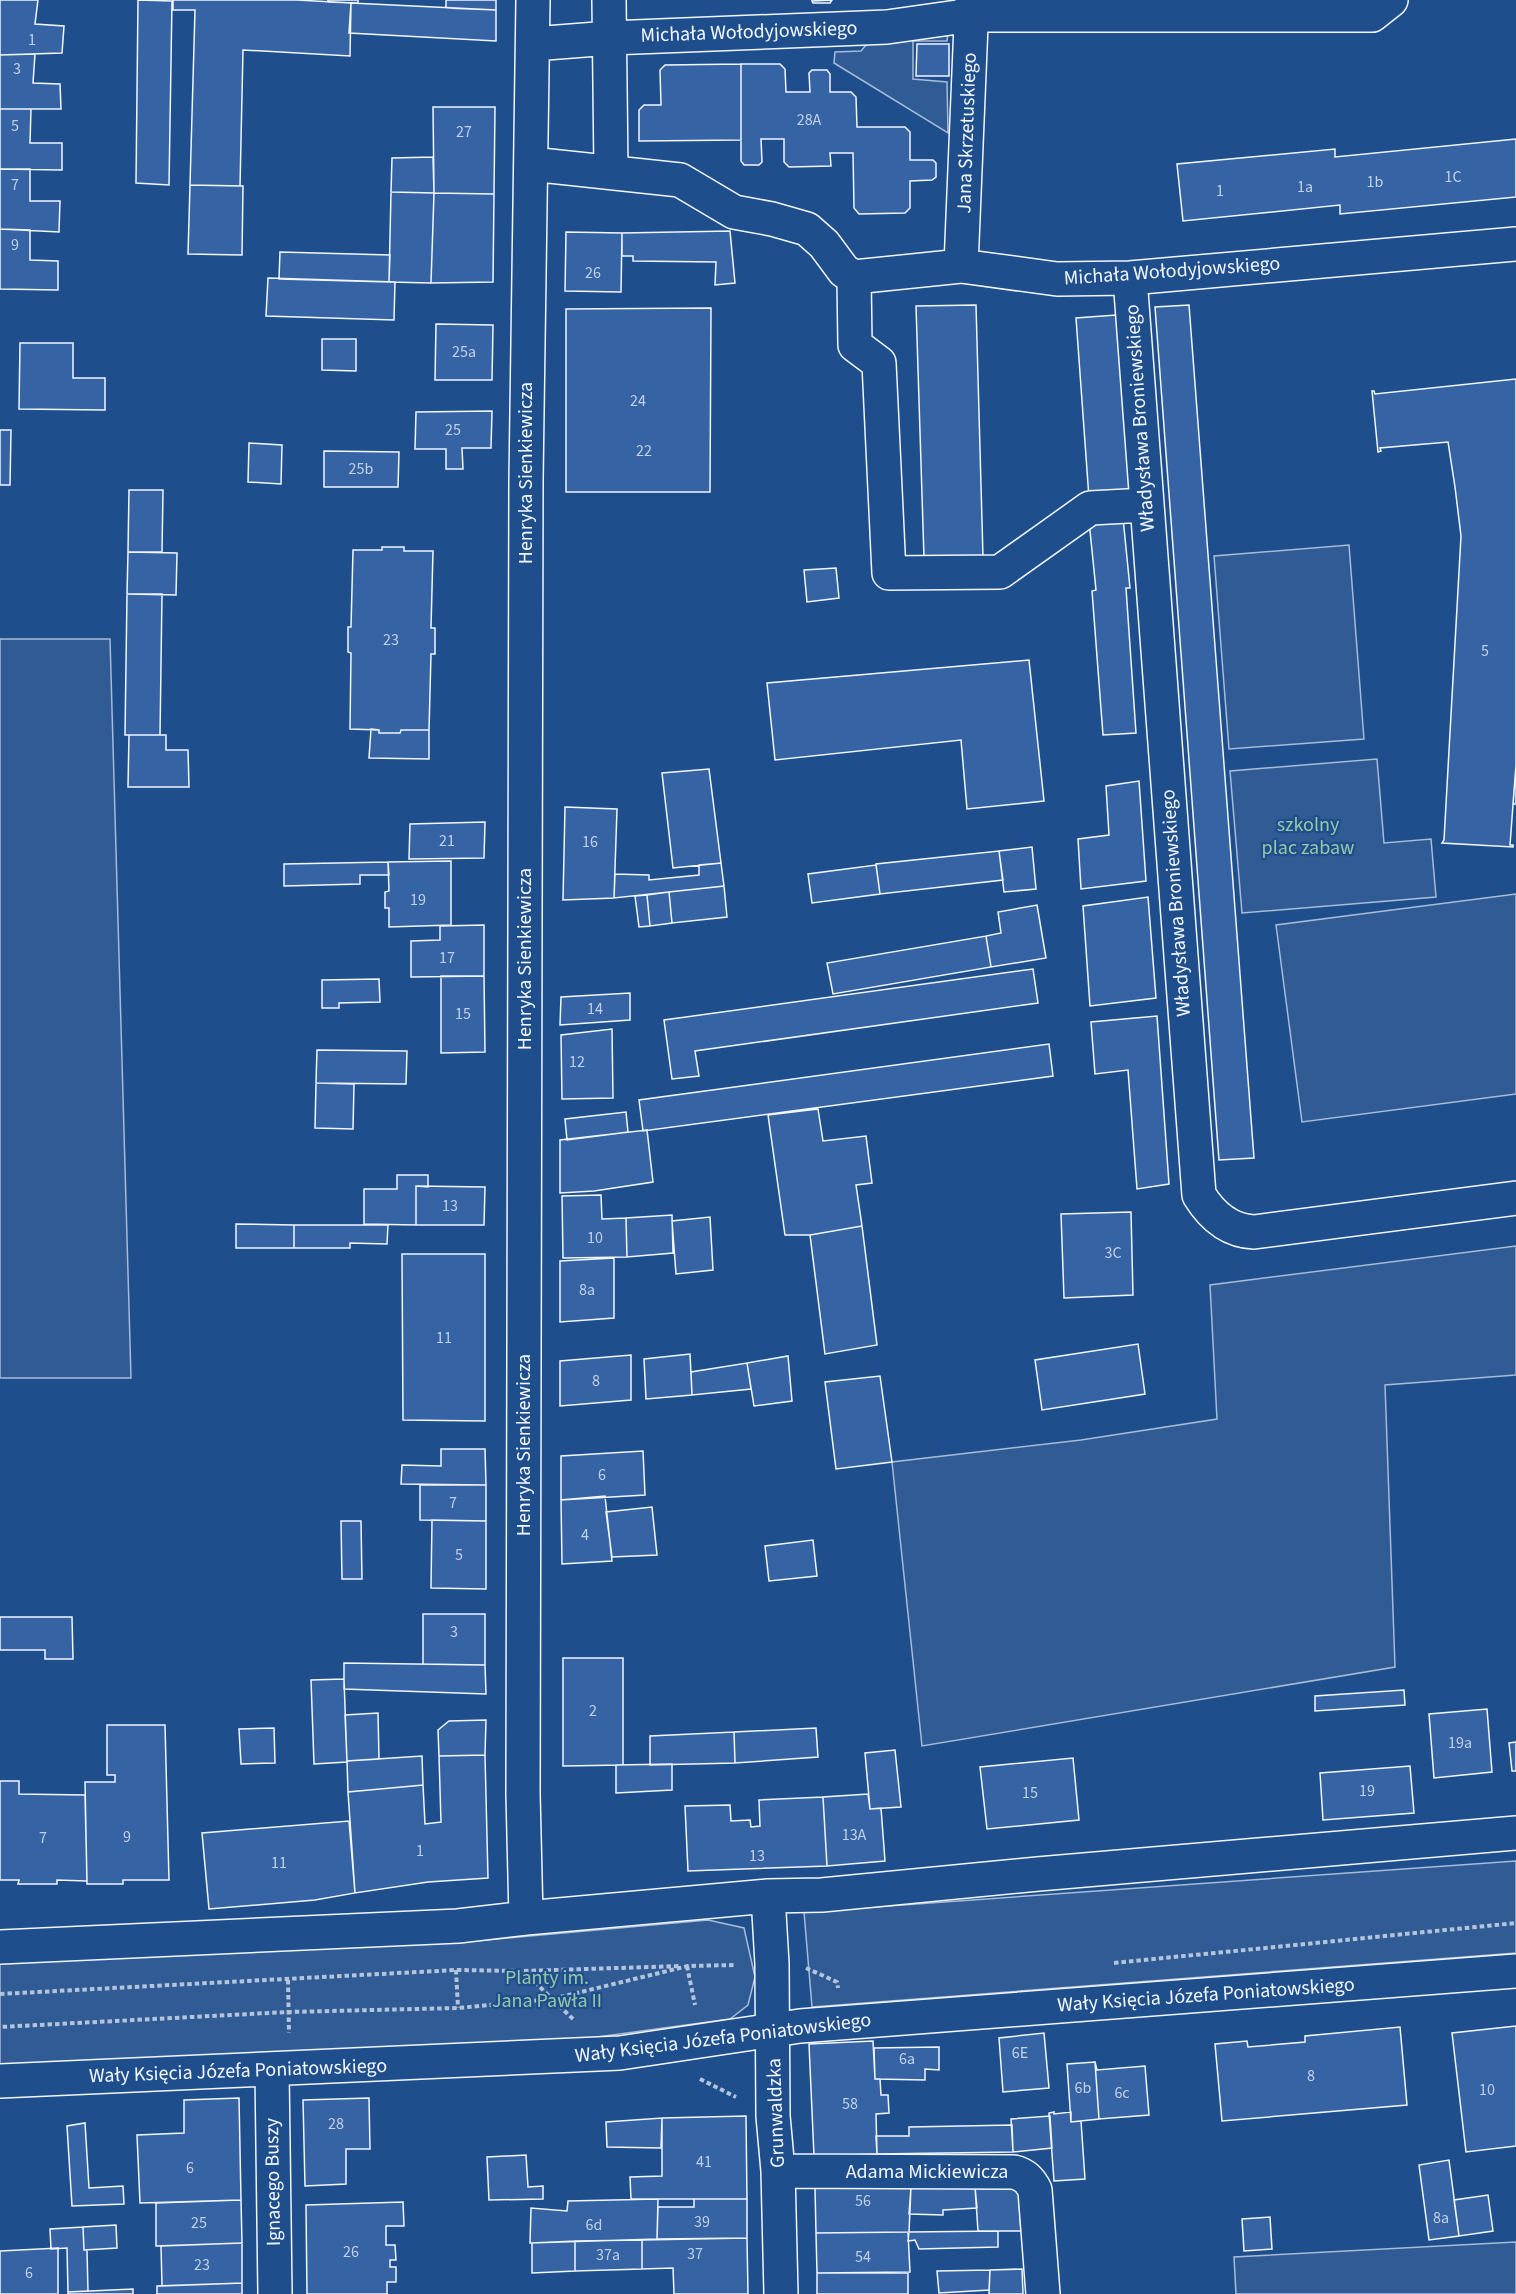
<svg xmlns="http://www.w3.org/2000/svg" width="1516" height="2294" viewBox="0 0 1516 2294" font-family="'Source Sans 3',sans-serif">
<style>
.green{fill:#305b95;stroke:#a8bbd7;stroke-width:1.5}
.building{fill:#3563a3;stroke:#f2f6ff;stroke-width:1.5}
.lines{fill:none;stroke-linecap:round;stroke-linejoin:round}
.minor-casing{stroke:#f2f6ff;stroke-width:36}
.path{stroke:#b3c4dc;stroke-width:4;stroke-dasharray:4.5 3;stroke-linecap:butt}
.minor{stroke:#1f4e8c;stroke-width:33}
.labels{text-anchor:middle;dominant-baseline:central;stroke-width:4.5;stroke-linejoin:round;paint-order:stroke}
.number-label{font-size:16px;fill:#c3d1e8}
.street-label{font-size:20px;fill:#f2f6ff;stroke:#1f4e8c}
.park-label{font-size:20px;fill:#97c8a6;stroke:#1f4e8c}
</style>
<rect width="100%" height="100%" fill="#1f4e8c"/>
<!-- green -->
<path class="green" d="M936,32L948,33L947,41H913V79L947,82L948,133L834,63L835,52L861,51L866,45Z
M1349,545L1364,739L1229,749L1214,556Z
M0,639H110L131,1378H0Z
M1377,759L1384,843L1431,839L1436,897L1242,913L1230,771Z
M1516,894V1094L1302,1122L1276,925Z
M1516,1246V1375L1385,1385L1395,1667L922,1746L892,1462L1081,1440L1217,1419L1210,1285Z
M1516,1861V1953L812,2007L804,1912Z
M708,1920L744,1928L755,1977L748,2005L730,2019L553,2043L0,2067V1962L486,1940Z
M1516,2242V2294H1236L1234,2257Z"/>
<!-- building -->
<path class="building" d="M0,0H38L35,24L64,26L62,53L0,55Z
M138,0L172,1L169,185L136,183Z
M173,0H297L351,3L350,56L243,50L240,186L190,185L195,10H173Z
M328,0H358V3L328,2Z
M446,0H496V10L446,8Z
M832,0L830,3H813L812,1Z
M351,3L496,10V41L349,33Z
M917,44H949V76H916Z
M35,54L33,83L60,84L61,109H0V55Z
M741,64H780L785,69L786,92H810L809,73L812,70H827L830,74V92H851L856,97L857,127H905L910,132V160H933L936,163V177L932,180L910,181V208L905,213L859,214L854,208L853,153H830L831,166L789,167L784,162V139H761L762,162L759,165H744L741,161Z
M741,64V140L639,141V110L644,105H661L660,70L665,65Z
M433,107H495L494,194L434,193Z
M0,109H31L30,143H62V170L0,169Z
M1516,139V197L1340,214V205L1183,221L1177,164L1335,149V157Z
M433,157L434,193L391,192L392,158Z
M0,169H30V201H60L59,232L0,229Z
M190,185L243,186L242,255L188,254Z
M391,192L434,193L431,283L389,282Z
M434,193L494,194L493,282L431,283Z
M0,229L30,230V260L58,261V290L0,289Z
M730,231L735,283L715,285L716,262L633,261V256H622V233Z
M566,232L622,233L621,292L565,291Z
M280,252L390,255L389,282L279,279Z
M268,278L395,282L394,320L266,316Z
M976,305L983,557L924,558L916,306Z
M1189,305L1254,1158L1219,1160L1155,307Z
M711,308L710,492H566V309Z
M1116,315L1130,495L1089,498L1076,318Z
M436,324L493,325L492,380H435Z
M322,339H356V371L322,370Z
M20,343H73V378H105V410L19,409Z
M1516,379V765L1510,845H1513V847L1442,843L1444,840L1461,536L1455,487L1448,442L1380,448L1381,451L1378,452L1372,391H1374L1375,394Z
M492,411L491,448H462L463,469H446V449H415L416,412Z
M0,430H11L10,485H0Z
M249,443L282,445L281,484L248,482Z
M324,451L399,452L398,487H324Z
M129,490H163L162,552H128Z
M1123,518L1130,588H1126L1136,733L1103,735L1092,591L1096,590L1089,521Z
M382,547H404V551H433L431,628H435V654H431L429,730H401L400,733H379V730L350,729L351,653L348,652V627H351L353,550H382Z
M128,552L177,553L176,595L127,594Z
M836,568L839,598L807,602L804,570Z
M127,594H162L160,735H125Z
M1029,660L1044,801L967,809L961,740L775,760L767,683Z
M371,729L379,730V733H400L401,730H429V759L369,758Z
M129,735H166V750H188L189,787H128Z
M1516,765V804H1513Z
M709,769L721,863L673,868L662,773Z
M1139,781L1146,881L1081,889L1078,839L1109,835L1106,786Z
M565,807L617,809L614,898L563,900Z
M485,822L484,858L409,859L410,824Z
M1032,847L1036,889L1004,892L999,851Z
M999,851L1003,880L880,894L876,864Z
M451,861V925L389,927V908H385V892L389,891L388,862Z
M388,862L389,875H360V884L284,886V864Z
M721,863L724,886L614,898L615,874L649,875V880L699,875V865Z
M876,865L880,894L812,903L808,874Z
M724,886L727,917L672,923L669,892Z
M669,892L672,923L650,926L647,895Z
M647,895L650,926L639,927L635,896Z
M1148,897L1156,998L1090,1006L1083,906Z
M1037,905L1046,958L991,967L986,936L1001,933L998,912Z
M484,925V976L411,977V941L440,940V926Z
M986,936L991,967L833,994L827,963Z
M1033,969L1038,1003L695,1051L699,1076L672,1079L664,1020Z
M441,976H484L485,1052L441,1053Z
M379,979L380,1002L339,1003V1008H322V980Z
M630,993V1020L560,1025L561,997Z
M1157,1016L1169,1184L1137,1189L1128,1070L1095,1074L1091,1022Z
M612,1029L613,1098L562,1099L561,1035Z
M1049,1044L1053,1076L643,1131L639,1100Z
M317,1050L407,1051L406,1084L316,1083Z
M316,1083L354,1084L353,1129L315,1128Z
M818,1109L823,1141L866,1136L872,1183L856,1185L862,1226L810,1235H785L768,1115Z
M626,1112L628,1132L567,1140L565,1119Z
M647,1130L653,1182L594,1191L560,1193V1140Z
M397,1175H428V1187L416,1186V1225L364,1224V1189H397Z
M416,1186L485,1187L484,1225H416Z
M601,1195L602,1219L626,1218L627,1257L563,1258L562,1196Z
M1131,1212L1133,1295L1064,1298L1061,1214Z
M672,1215L673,1253L627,1257L626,1218Z
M710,1217L713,1270L676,1274L672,1221Z
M236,1224L294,1225V1248H236Z
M294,1225H388L387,1244L350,1243V1248H294Z
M862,1226L877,1345L825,1354L810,1235Z
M402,1254H485V1421L403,1420Z
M614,1258V1318L560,1322V1261Z
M1138,1344L1145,1394L1042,1410L1035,1360Z
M690,1354L692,1395L646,1399L644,1359Z
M631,1355V1400L560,1406V1361Z
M788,1356L792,1401L754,1406L747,1363Z
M747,1363L751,1389L692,1395L691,1372Z
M880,1376L892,1462L836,1469L825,1382Z
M441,1449H485L486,1485L401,1484L402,1465L441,1466Z
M643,1451L645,1495L561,1500V1456Z
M420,1485H486V1521L420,1520Z
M605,1496L612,1561L562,1564L561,1500Z
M652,1507L657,1555L612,1557L606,1512Z
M432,1520L486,1521V1589L431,1588Z
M341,1521H361L362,1579H342Z
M813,1540L817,1576L769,1581L765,1546Z
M423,1614H485V1665L423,1664Z
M0,1617H72L73,1659H45V1650H0Z
M563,1658H623V1765L563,1766Z
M344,1663L485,1665L486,1694L344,1689Z
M344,1679L347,1762L314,1764L311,1680Z
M1404,1690L1405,1705L1315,1711V1696Z
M1487,1709L1492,1772L1434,1778L1429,1714Z
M378,1713L379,1759L347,1761L345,1715Z
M486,1720L485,1755L439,1756L438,1730L449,1721Z
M107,1725H165L169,1880H123V1884H87L85,1782H115V1775H107Z
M274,1728L275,1763L241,1764L239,1729Z
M816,1728L818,1757L735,1763L734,1732Z
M734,1732L735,1763L650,1765V1736Z
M1516,1742V1771H1512L1509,1743Z
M895,1750L901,1807L870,1809L865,1753Z
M485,1755L488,1878L428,1882L355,1893L348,1792L423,1785L425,1824L441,1822L439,1756Z
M422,1756L423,1785L348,1792L347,1761Z
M1073,1758L1079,1820L987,1829L980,1767Z
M672,1764V1790L616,1793V1765Z
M1410,1766L1414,1813L1323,1820L1320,1773Z
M0,1781H19V1794L85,1795L87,1881L57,1880V1884H18L19,1880H0Z
M868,1794L870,1809L881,1808L885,1861L827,1866L823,1797Z
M823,1797L827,1866L688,1871L685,1806L730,1805L731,1821L750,1820L751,1827L760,1826L759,1800Z
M349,1821L355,1893L315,1900L209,1909L202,1833Z
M1516,2026V2146L1466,2152L1452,2033Z
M1400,2027L1407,2105L1222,2121L1215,2044L1247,2041L1248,2047L1305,2042V2036Z
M1044,2033L1049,2088L1003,2092L999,2038Z
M873,2041L875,2079H880L881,2095H888L889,2113L876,2114L877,2154L814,2156L809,2044Z
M939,2047V2070L925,2069V2080L875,2079L874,2048Z
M1095,2062L1099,2119L1071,2122L1067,2064Z
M1095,2062L1097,2070L1145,2066L1149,2115L1099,2119Z
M239,2098L241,2200L140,2203L137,2135L184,2133V2100Z
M369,2098L370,2149H346V2184L305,2186L303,2100Z
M1054,2112V2114L1071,2112V2122L1081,2121L1085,2179L1054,2181L1049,2113Z
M746,2116L747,2199H631L630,2177L662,2176V2118Z
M1050,2116L1052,2148L1013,2152L1011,2119Z
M662,2118L661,2148L607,2147L606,2122Z
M85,2123L89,2188L123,2186L124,2204L72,2206L67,2126Z
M1012,2125L1013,2152L877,2154L876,2136H909V2127Z
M526,2155L528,2187L543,2186V2199L489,2200L487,2157Z
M1449,2160L1459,2236L1429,2240L1419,2165Z
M1018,2186L1021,2231H978L975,2187Z
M911,2187L909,2232L816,2233L815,2188Z
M911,2187H975L977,2208L943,2210V2215L909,2214Z
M1488,2195L1493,2231L1459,2236L1454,2200Z
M658,2199L657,2239L530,2243L531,2208L567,2211L568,2201Z
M694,2199H747V2238L657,2239L658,2207H694Z
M241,2200L242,2243L156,2246V2203Z
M403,2202L404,2226H386V2245H395L396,2260H390V2267H396V2282H387V2294H307L306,2205Z
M1270,2217L1272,2249L1244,2251L1242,2219Z
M116,2225L117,2248L84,2250L83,2227Z
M83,2227L84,2250H87L88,2291L68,2292L67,2248L51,2249L50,2229Z
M998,2231V2247L919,2249L915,2240L908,2241L909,2232Z
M908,2232L910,2272L817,2273L816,2233Z
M747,2238L748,2294H674L673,2268L642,2269V2240Z
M642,2240V2269L575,2271V2241Z
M575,2241V2271L532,2273V2243Z
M242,2243V2283L162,2286L161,2246Z
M58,2248V2294H0V2251Z
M1022,2269L1023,2294H989L990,2270Z
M990,2270L989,2290L939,2293L937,2271Z
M817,2273H908V2294H817Z
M242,2283V2294H157V2286Z
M133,2289V2294H68V2292Z"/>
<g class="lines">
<defs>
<path id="minor" d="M609,0L611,171
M533,44L610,38L887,27L972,15H1372L1391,0
M531,164L680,180L734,212L772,219L807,229L824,244L844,271L854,277L961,266L1057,279L1130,278L1516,244
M961,266L972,0
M854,277L855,345L879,363L889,573L1000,572L1090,508L1146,505
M1130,278L1199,1195C1212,1216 1229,1231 1254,1232L1516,1198
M768,1896L772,1964L773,2116L778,2171L781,2294
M526,1918L523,1794L526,480L533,0
M0,1947L458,1926L526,1918L768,1896L822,1895L1038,1874L1516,1833
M272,2071L275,2294
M0,2081L620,2053L800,2026L1516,1971
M778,2171L1014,2172C1025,2175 1030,2180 1035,2190L1043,2294"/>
</defs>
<!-- minor casing -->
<use href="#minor" class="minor-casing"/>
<!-- path -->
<path class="path" d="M1114,1963L1516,1923
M687,1966L695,2005
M806,1968L837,1982L838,1988
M456,1970L458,2008
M524,1971L680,1966
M288,1980L289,2033
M0,1994L456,1970L524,1971L552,1999L458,2008L288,2012L0,2027
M573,2019L552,1999L688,1966L736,1965
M700,2079L736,2097"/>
<!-- minor -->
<use href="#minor" class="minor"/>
</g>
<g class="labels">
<!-- number labels -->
<g class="number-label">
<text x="32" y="40">1</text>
<text x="17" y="69">3</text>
<text x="809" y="120">28A</text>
<text x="15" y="126">5</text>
<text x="464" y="132">27</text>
<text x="1453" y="177">1C</text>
<text x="1375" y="182">1b</text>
<text x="15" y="185">7</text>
<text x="1305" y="187">1a</text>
<text x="1220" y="191">1</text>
<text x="15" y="245">9</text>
<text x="593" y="273">26</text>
<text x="464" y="352">25a</text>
<text x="638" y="401">24</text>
<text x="453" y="430">25</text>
<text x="644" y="451">22</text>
<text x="361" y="469">25b</text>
<text x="391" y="640">23</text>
<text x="1485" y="651">5</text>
<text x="447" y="841">21</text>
<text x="590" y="842">16</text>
<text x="418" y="900">19</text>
<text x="447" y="958">17</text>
<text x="595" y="1009">14</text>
<text x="463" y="1014">15</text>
<text x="577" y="1062">12</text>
<text x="450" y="1206">13</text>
<text x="595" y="1238">10</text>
<text x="1113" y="1253">3C</text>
<text x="587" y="1290">8a</text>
<text x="444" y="1338">11</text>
<text x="596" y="1381">8</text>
<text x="602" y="1475">6</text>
<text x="453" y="1503">7</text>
<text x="585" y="1535">4</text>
<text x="459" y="1555">5</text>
<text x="454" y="1632">3</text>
<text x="593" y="1711">2</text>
<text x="1460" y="1743">19a</text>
<text x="1367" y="1791">19</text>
<text x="1030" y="1793">15</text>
<text x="854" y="1835">13A</text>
<text x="127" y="1837">9</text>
<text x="43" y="1838">7</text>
<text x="420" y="1851">1</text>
<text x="757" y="1856">13</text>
<text x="279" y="1863">11</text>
<text x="1020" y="2053">6E</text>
<text x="907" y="2059">6a</text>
<text x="1311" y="2076">8</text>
<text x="1083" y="2088">6b</text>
<text x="1487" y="2090">10</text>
<text x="1122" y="2093">6c</text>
<text x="850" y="2104">58</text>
<text x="336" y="2124">28</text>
<text x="704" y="2162">41</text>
<text x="190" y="2168">6</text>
<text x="863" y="2201">56</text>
<text x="1441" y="2218">8a</text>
<text x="702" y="2222">39</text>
<text x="199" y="2223">25</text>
<text x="594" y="2225">6d</text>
<text x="351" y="2252">26</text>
<text x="695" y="2254">37</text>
<text x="608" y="2255">37a</text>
<text x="863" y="2257">54</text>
<text x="202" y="2265">23</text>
<text x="29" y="2273">6</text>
</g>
<!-- street labels -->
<g class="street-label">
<text transform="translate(749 32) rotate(-2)">Michała Wołodyjowskiego</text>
<text transform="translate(967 133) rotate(-88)">Jana Skrzetuskiego</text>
<text transform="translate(1172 271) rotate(-4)">Michała Wołodyjowskiego</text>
<text transform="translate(1140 418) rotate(-94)">Władysława Broniewskiego</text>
<text transform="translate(526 473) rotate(-90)">Henryka Sienkiewicza</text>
<text transform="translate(1176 903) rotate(-94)">Władysława Broniewskiego</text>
<text transform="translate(525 959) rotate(-90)">Henryka Sienkiewicza</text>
<text transform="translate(524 1445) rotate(-90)">Henryka Sienkiewicza</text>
<text transform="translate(1206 1995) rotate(-4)">Wały Księcia Józefa Poniatowskiego</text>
<text transform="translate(723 2038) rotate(-7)">Wały Księcia Józefa Poniatowskiego</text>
<text transform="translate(238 2071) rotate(-2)">Wały Księcia Józefa Poniatowskiego</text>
<text transform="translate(776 2113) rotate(-92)">Grunwaldzka</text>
<text x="927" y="2172">Adama Mickiewicza</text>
<text transform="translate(273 2182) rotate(-91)">Ignacego Buszy</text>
</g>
<!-- park labels -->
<g class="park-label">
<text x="1308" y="825">szkolny<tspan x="1308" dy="23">plac zabaw</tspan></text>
<text x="547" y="1978">Planty im.<tspan x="547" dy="23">Jana Pawła II</tspan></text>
</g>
</g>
</svg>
